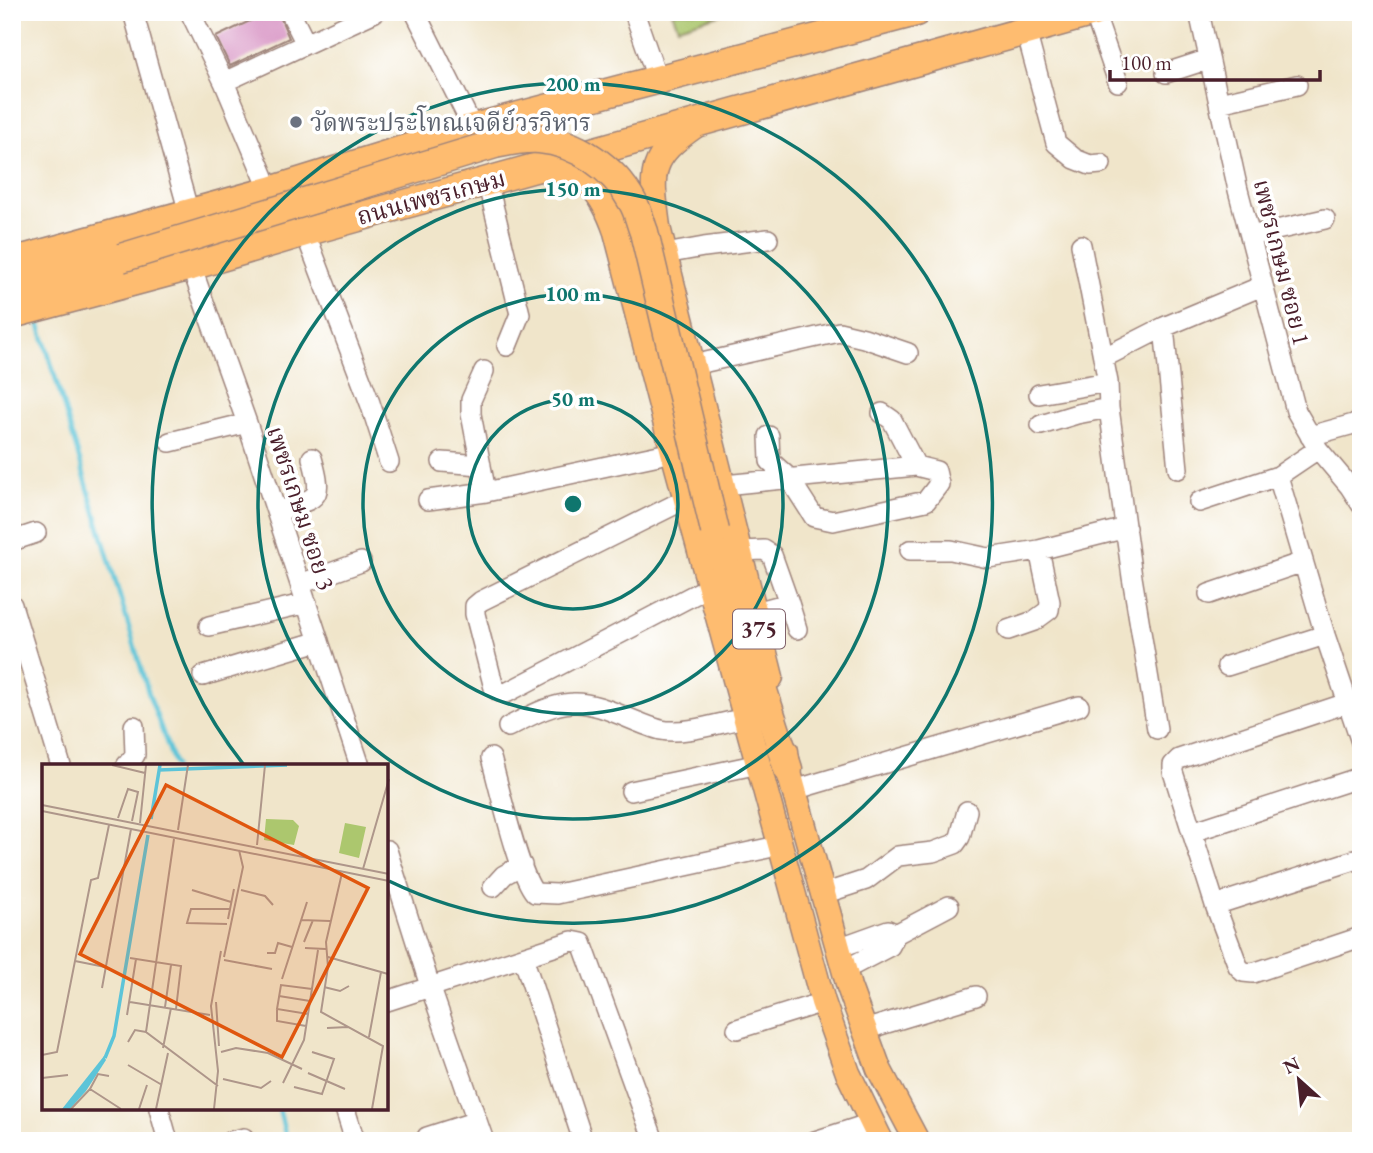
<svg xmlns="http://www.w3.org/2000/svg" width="1373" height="1153" viewBox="0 0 1373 1153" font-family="'EB Garamond','Noto Serif Thai',serif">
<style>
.green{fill:#acc76e;stroke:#7b734c;stroke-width:2}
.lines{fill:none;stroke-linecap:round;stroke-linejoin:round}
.stream{stroke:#5cc4d8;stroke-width:4.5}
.building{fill:#d792c3}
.minor-casing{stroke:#9d827a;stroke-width:22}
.major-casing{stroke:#9d827a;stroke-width:27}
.highway-casing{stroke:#9d827a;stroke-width:31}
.minor{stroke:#fff;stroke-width:19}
.major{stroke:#febc70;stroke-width:24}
.highway{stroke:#febc70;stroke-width:28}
.highway-bridge-casing{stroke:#9d827a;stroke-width:31;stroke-linecap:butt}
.highway-bridge{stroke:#febc70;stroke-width:28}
.ring{fill:none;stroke:#0f766e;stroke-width:3.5}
.worship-dot{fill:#6b7280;stroke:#fff;stroke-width:2.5}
.labels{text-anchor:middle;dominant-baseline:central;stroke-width:7;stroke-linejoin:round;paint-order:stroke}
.shield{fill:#fff;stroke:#80626b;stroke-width:2}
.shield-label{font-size:23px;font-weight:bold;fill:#4a1f2b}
.worship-label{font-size:24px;fill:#5b616d;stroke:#fff;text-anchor:start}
.street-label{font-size:24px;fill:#4a1f2b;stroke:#fff}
.inset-river{fill:none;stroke:#5cc4d8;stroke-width:3.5}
.inset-road{fill:none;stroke:#ae968a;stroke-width:2}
.view{fill:#e0560e;fill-opacity:0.15;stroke:#e0560e;stroke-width:3.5}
.inset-edge{fill:none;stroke:#4a1f2b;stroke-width:3.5}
.centre{fill:#0f766e;stroke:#fff;stroke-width:3.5}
.ring-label{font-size:21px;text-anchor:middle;font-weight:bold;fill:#0f766e;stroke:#fff;stroke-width:7;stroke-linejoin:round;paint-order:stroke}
</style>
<rect width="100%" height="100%" fill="#fff"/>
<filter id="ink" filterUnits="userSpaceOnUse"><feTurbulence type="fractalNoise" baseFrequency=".0143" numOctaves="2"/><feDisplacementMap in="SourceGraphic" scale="14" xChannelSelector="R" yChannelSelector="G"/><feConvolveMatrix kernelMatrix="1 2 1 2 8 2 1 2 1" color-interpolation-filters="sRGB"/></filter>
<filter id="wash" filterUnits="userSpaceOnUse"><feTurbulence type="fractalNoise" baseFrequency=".00686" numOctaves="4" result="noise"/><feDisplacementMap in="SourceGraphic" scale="28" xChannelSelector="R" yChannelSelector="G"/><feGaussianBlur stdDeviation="1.57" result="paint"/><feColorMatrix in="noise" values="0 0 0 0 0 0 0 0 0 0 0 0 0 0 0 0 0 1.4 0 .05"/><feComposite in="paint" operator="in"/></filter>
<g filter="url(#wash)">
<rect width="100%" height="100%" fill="#f0e5ca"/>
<!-- green -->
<path class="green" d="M672,12H729L678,27Z"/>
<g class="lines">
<!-- stream -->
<path class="stream" d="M38,319L149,695L175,766
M279,1109L287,1141"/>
</g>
<g id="blocks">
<!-- building -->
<path class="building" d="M269,12H278L289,38L230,66L216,37Z"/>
</g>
</g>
<g filter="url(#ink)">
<use href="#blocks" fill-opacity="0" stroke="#9d827a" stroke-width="2"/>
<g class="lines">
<defs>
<path id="minor" d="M133,12L189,213
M190,12L224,82L270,191
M290,12L306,44
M415,12L473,128
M634,12L657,78
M1094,12L1118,82
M1199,12L1238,190L1296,411L1318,449L1350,487L1361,504
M1026,31L1056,143L1075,159L1090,165L1101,164
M1166,73L1209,59
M224,82L375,12
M1219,103L1297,85
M487,181L520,314L507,346
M305,232L370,403L389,462
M1250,236L1325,219
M1081,245L1108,382L1109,408L1132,577L1157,729
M665,254L704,247L768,239
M191,266L247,423L360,766
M1164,327L1178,469
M1103,358L1164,327L1262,286
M693,365L839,332L864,338L908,353
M484,371L471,400V414L486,492
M1039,394L1108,382
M882,413L892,420L916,466
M1041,425L1077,414L1109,408
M1310,436L1361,422
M170,442L247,423
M442,462L481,465
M1278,476L1325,635L1361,742
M724,485L916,466L936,471L939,484L926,501L833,521L814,517L789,478L770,461L769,436
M686,499L481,601L475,606V614L494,688L500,692L506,693L711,586
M428,500L486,492L673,452
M1199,502L1278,476L1318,449
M277,512C316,496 325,504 312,458
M12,541L36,533
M910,550H951L988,558L1039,550
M740,551L764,550L772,555L789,603
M300,584L361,562
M1209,594L1303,562
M12,605L61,766
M755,612L789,603L797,629
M209,626L307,603
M1008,630L1034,621L1049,610L1050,602L1039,550L1126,528
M1227,666L1325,635
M203,676L319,641
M1347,703L1179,759L1173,765V772L1215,905L1361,858
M508,727C528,717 550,704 573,703C599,701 636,724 661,730C685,735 722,722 746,718
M491,758C499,786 519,876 535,893L557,894L782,845
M126,766L135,755L134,726
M794,790L1079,706
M631,791L759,764
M1192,832L1361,777
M387,850L430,986L484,1141
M493,887L504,875L522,865
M823,894L866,880L898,856L933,852L955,844L960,837L967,811
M1215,905L1238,966L1243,972L1253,973L1361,937
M838,948L888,930L896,934
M523,957L583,1141
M844,970L890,946L896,934L949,906
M387,1001L572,941L582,943L654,1141
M737,1029L823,1002
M864,1030L976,996
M159,1109L168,1141
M345,1109L355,1141
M427,1137L477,1121
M231,1141L244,1138
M815,1141L871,1123"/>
<path id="major" d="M695,126C647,159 651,173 658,227L771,677
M537,169C584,167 602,191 616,232L673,452L823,1002L848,1073L881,1141
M786,751L788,769L849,987L879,1069L917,1141"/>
<path id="highway" d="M12,262L270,191L473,128L916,12
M12,289L121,258
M12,314L191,266L305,232L1094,12
M715,531L748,644L788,769"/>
</defs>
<!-- minor casing -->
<use href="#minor" class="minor-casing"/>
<!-- major casing -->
<use href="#major" class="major-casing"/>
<!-- highway casing -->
<use href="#highway" class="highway-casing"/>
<!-- minor -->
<use href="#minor" class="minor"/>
<!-- major -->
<use href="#major" class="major"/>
<!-- highway -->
<use href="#highway" class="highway"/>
<defs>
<path id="highway-bridge" d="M121,258L495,144C510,141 524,138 539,139C576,142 614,168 632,201C638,210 640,222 644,232L715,531"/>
</defs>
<!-- highway-bridge casing -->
<use href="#highway-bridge" class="highway-bridge-casing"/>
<!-- highway-bridge -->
<use href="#highway-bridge" class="highway-bridge"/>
</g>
</g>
<!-- distance rings -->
<g class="ring">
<circle cx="573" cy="504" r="105"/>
<circle cx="573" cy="504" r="210"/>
<circle cx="573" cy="504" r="315"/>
<path d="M244 765A420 420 0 1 1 389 881"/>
</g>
<!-- markers -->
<circle class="worship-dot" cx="296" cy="122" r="7"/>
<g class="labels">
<!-- shield labels -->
<rect class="shield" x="733" y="609.5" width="52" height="39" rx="5"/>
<g class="shield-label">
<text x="759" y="629">375</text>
</g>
<!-- worship labels -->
<g class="worship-label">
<text x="310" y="122">วัดพระประโทณเจดีย์วรวิหาร</text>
</g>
<!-- street labels -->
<g class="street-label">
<text transform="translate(431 197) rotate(-15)">ถนนเพชรเกษม</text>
<text transform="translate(1282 262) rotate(76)">เพชรเกษม ซอย 1</text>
<text transform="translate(301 508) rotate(72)">เพชรเกษม ซอย 3</text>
</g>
</g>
<!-- overview -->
<g transform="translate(42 764)">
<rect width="346" height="346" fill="#f0e5ca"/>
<path d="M224,55L251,56L257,62L252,81L222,76ZM303,59L324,63L317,94L297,89Z" fill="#acc76e"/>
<path d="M62,292L64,296L44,327L28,345H20Z" fill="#5cc4d8"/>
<path class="inset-river" d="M117,6L245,1M109,55L118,1M63,294L72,272L106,71"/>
<path class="inset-road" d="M70,1L103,9M0,41L347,110M0,47L347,117M76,54L86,25L96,28L90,57M98,59L104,1M136,66L146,1M132,75L104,268L176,322M215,81L223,1M321,105L347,15M300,109L284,178L286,203L279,248L341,282L330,345M150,126L189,138M199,126L223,132L231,141M186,155L192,125M259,156L288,157M185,160L145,159L149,145H188M262,178L271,156M263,184L284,185M225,189H233L236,179L250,183M182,193L201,103L197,86M286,193L346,210M88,194L139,202L134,245M182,196L230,205M33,197L63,203M240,215L265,138M282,223L298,227L307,222M60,224L89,65M237,232L268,237M88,238L168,251M174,238L177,282M123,243L129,201M235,245V257L264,262M266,250L235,245L239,221L270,225M85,251L94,195M285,264L306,263M327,273L339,208M86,278L93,266L104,268M121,284L129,244M179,288L194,284L226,289L260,305M0,291L15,288L49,116L56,114L67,61M86,301L120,321M266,309L303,325M67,312L56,310L48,325L79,345M0,314L26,311M181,315L219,324L229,317M241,319L262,276L276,186M252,323L280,330L292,295L270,288M29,345L48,325M97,345L105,321M114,345L126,289M172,345L176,307L169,242L179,187"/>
<path class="view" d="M124,21L326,124L240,293L38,190Z"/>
<rect width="346" height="346" class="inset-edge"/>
</g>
<circle cx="573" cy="504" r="10" class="centre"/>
<g class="ring-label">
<text x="573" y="91">200 m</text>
<text x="573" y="196">150 m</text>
<text x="573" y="301">100 m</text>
<text x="573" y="406">50 m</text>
</g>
<!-- margin -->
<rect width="1373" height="1153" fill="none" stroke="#fff" stroke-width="42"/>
<!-- north arrow -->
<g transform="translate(1299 1080) rotate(333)" stroke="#ffffff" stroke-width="5" paint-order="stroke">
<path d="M0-5L12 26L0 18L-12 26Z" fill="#4a1f2b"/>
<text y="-10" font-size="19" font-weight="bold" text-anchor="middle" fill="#4a1f2b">N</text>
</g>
<!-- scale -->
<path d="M1110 70v10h210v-10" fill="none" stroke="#4a1f2b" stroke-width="3.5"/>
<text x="1121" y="70" font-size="21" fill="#4a1f2b" stroke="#ffffff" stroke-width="5" paint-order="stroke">100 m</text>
</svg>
